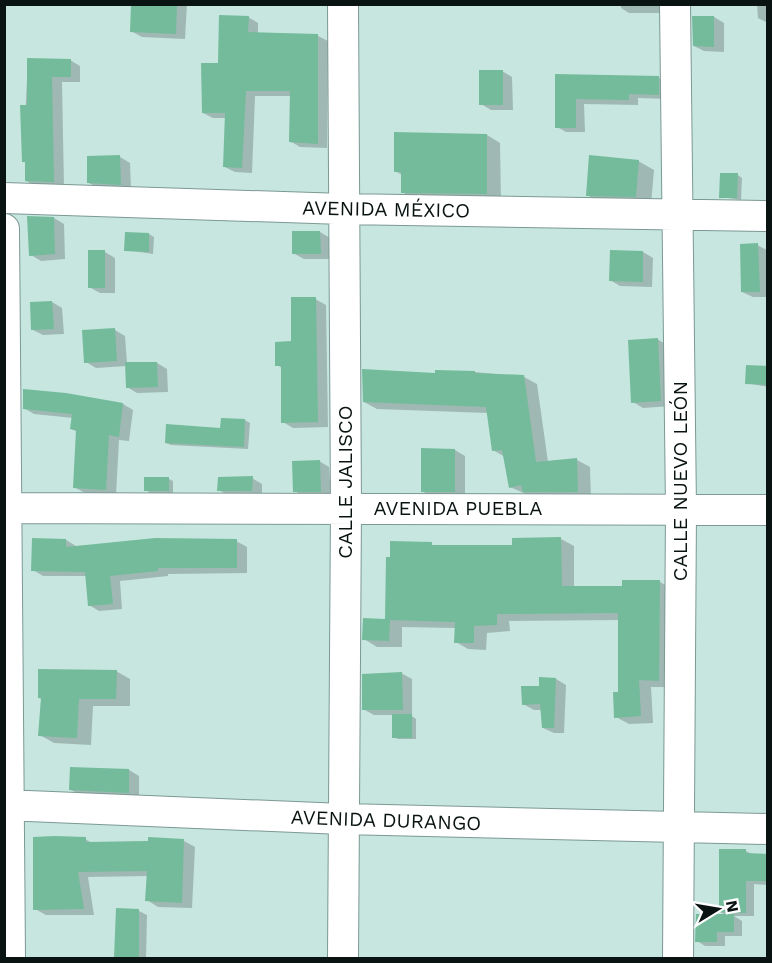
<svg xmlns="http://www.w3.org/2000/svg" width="772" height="963" viewBox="0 0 772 963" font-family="'Work Sans',sans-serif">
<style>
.shadow{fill:#0003}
.building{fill:#73bb9a}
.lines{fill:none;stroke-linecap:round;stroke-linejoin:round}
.minor-casing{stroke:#7c9994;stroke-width:32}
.minor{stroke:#fff;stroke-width:30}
.labels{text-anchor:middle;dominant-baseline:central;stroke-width:6;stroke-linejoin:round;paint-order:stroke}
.street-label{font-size:20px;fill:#091412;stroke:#fff}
</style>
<rect width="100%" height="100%" fill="#c7e6e0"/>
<!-- shadow -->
<path class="shadow" d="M133,4H187L185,39L142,37L131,31Z
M621,4H661V13H629L621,8Z
M757,4H768V23L758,18Z
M248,17L258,23V34L318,36L328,41L327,148L300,147L290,141L291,96H255L252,173L235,172L225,167L226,118H213L203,113L219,65Z
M714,17L724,23V52L704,51L694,46Z
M28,59L70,60L80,66V82H62L64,187L37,186L26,181V163L23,161Z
M502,71L512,77L513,110H491L481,104Z
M556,75L658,77L667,83V99L638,98V105L584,104L585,132H566L557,127Z
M487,135L500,143L501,201L416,200L402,192V175L395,171Z
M120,157L130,163L131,189L99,188L89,183Z
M638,161L654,170L651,204H603L587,195Z
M738,175L742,178L741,200L721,197Z
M54,218L64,224L65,259L41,261L31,255Z
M320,232L330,238V259H304L293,253Z
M149,234L154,237L153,254L126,250Z
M757,245L767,250L768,297H753L742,292Z
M105,252L115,258V293H100L89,287Z
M643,252L653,258L652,287L620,286L610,280Z
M315,299L326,305L328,427L293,428L283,422L282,368L277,365L293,343Z
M52,302L62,308L64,334L43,335L33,330Z
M115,330L125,336L127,363H157L167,369L168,392L137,393L127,387V366L96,368L86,362Z
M657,339L667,345L671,406L643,408L633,402Z
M768,368V387L747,383Z
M475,372L524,377L537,384L548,462L577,460L590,467L591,499H537L510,487L505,457L493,450L488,413L377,409L364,402L436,375Z
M66,394L123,404L133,410L129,441L119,440L116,495L85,493L74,487L78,432L71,429L73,418L34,414L24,408Z
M245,420L250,423L248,449L171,445L166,443L222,429Z
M455,450L465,456V497H432L422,491Z
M319,461L329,467L331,497L305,496L294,491Z
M252,478L262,484V496H229L219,490Z
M169,479L173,481V493H150L146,490Z
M561,539L574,546V587L624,588L660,582L672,589L671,687H651L653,723L629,724L616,717L620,693V620L509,621L510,631L487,633L486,650L468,649L456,642V628L402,627V647H377L364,639L387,620L431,544L436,547L514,546Z
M66,540L76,546L236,541L247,547V573L168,574V576L120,581L122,609L99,611L89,605L87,576H43L33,570Z
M116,671L130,679V706H93L91,745L54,743L40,735L42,699L39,698Z
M401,673L412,679V716L416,719V739H398L393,737V715H374L363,709Z
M540,679H556L566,685L564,733H554L543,728L542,710H534L523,704L541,687Z
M129,770L139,776V798L81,795L71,790Z
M85,839L92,843L149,842V839L184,841L195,847L192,908L158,907L147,900L148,876L88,877L94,915H46L35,909Z
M746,851L753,855L768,856V885L754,884V916H734L742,921V936H725V946H705L697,941L728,916L720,912Z
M117,909L139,911L147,915L146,958H115Z"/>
<!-- building -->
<path class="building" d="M131,4H177L176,34L130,32Z
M219,15L249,16L248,32L318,34V144L289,142L290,91H246L242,168L223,167L225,113H202L201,63H218Z
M692,16H714V47L693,46Z
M27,58L71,59V77H52L54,182L25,181V162H22L20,105H27Z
M479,70H503V105H479Z
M555,74L659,76V95L629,94V100L576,99V128H555Z
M394,132L487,134V194L401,193V172H394Z
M120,155L121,185L87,183V156Z
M589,155L639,160L636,197L586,196Z
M720,173H738L737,198H719Z
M27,216L54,217L55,254L29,256Z
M292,231H320L321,254H292Z
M125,232L149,233V252L124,251Z
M758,243L760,292H741L740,244Z
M88,250H105V288H88Z
M610,250L643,251V282L609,281Z
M291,297H316L318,422L281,423V366H275V342L291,341Z
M52,301L54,329L31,330L30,302Z
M115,328L117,361L84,363L82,330Z
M658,338L661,401L631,403L628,340Z
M125,362H157L158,387L126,388Z
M746,365L768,366V385L745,384Z
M362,369L435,373V370L475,371V373L524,375L536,462L577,458L578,492H523L521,485L509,488L502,450L492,451L486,407L363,402Z
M23,389L66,393L123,403L119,437L109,435L106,490L73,488L76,430L70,429L72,414L23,409Z
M221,418L245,419L244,447L165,443L166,424L220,428Z
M421,448L455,449V492H421Z
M320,460L321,492H293L292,461Z
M253,476L252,491H217L218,477Z
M144,477H169V491H144Z
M561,537L562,586H622V580H660L659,681L639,680L641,716L614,718L613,692H618V613L497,614V625L474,626V643H454L455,622L390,620L389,641L362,640L363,618L385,619L386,557H390V541L432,542V545H512V538Z
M32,538L66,539V547L155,538L237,539V568H158V571L110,576L113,604L88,606L85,572L31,571Z
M38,669L117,670L116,699H79L77,738L38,736L41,698H38Z
M402,672L403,710H362V674Z
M539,677L556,678L554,728H542L540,704L522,705L521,686H539Z
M392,714H412V738H392Z
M70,767L129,769V793L69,790Z
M55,836L86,837V842L148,841V837L184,839L182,903L145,901L147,871L78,872L84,909L33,910V837Z
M719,849H746V853L768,854V881H746V913L719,912Z
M116,908L139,909V958H114Z
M696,914H734V932H717V942H695Z"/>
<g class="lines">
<defs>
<path id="minor" d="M343,4L346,508L343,958
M675,4L681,510L678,958
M4,198L343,209L768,216
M4,229L10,958
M4,508L768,510
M4,805L343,819L768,829"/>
</defs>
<!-- minor casing -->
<use href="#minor" class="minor-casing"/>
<!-- minor -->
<use href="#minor" class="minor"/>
</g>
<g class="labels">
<!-- street labels -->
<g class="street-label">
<text transform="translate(386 209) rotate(1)">AVENIDA MÉXICO</text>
<text transform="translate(680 481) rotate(-90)">CALLE NUEVO LEÓN</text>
<text transform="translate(345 482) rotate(-90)">CALLE JALISCO</text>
<text x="458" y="508">AVENIDA PUEBLA</text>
<text transform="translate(386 820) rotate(2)">AVENIDA DURANGO</text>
</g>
</g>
<!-- border -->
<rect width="772" height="963" fill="none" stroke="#091412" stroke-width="12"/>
<!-- north arrow -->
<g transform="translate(718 909) rotate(79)" stroke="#ffffff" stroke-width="4.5" paint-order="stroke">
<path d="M0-4.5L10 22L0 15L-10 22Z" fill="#091412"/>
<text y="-9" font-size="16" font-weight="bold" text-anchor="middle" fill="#091412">N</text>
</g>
</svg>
